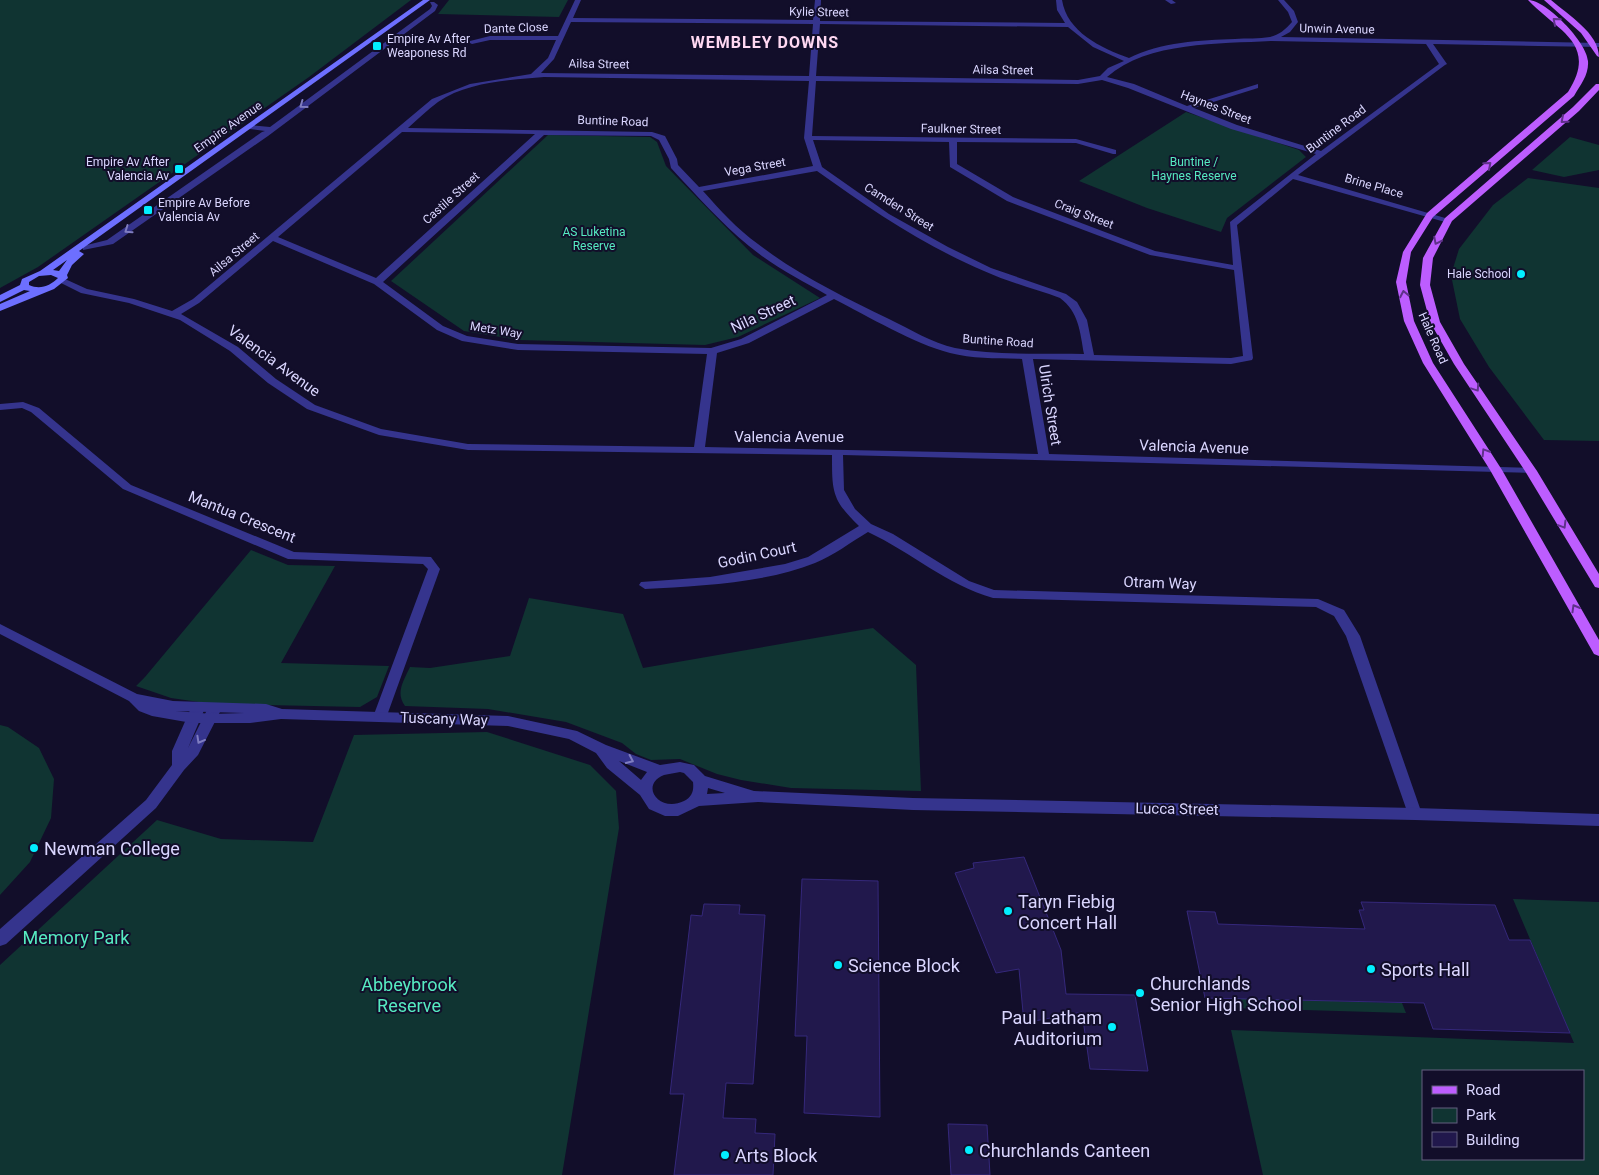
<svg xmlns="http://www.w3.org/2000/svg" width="1599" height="1175" viewBox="0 0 1599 1175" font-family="Roboto,sans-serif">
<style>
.green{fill:#103432;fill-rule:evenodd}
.building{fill:#21184c;stroke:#35287b}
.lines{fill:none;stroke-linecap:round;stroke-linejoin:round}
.minor{fill:#35348d;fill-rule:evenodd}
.tertiary{fill:#35348d;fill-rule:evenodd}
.secondary{fill:#6d6fff;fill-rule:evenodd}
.primary{fill:#bd5dff;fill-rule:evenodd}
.oneway{stroke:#5f328a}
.oneway2{stroke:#7f7dc0}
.poi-dot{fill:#02eeff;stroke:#120e2a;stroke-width:2}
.labels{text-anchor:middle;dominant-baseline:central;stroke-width:4;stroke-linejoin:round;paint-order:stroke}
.far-street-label{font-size:12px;fill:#dad6ff;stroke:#120e2a}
.far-poi-label{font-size:12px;fill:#dad6ff;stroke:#120e2a;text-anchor:start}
.far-park-label{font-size:12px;fill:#56ebc1;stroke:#120e2a}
.street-label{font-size:15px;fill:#dad6ff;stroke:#120e2a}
.far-district-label{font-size:16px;font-weight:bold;letter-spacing:1px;fill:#ffd8f2;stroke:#120e2a}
.near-poi-label{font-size:18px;fill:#dad6ff;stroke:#120e2a;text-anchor:start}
.near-park-label{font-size:18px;fill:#56ebc1;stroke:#120e2a}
</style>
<rect width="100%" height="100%" fill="#120e2a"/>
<!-- green -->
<path class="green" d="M0,0H411L309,77L38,267L0,288Z
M449,0H568L559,17L438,14Z
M1186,112L1299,150L1306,157L1227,218L1221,232L1147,208L1079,181Z
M548,135L650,137L657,142L666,166L753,255L820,298L738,337L705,345L519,340L464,331L391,281Z
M1570,137L1599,145V170L1564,177L1532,170Z
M1528,178L1599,188V441L1544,440L1489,367L1460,319L1451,275L1459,249L1493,205Z
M251,550L288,565L335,566L281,663L389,666L377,697L360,707L213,704L171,698L136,686L145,677Z
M529,598L623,614L643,668L873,628L916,665L921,791L791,788L741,780L717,774L680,759L651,760L636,754L622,743L566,722L488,709L405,706C395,693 404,680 410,667L430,668L510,656Z
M0,725L8,727L39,748L54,779L51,818L30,862L0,895Z
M487,732L590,765L616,791L619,828L562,1175H0V965L157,820L221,839L313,842L354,735Z
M1513,899L1599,902V1175H1263L1231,1030L1574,1043ZM1423,1071H1583V1159H1423Z
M1230,998L1402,1003L1406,1013L1232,1008Z"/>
<!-- building -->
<path class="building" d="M1024,857L1061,950L1066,994L1135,995L1148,1071L1090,1069L1082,1012L1024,1023L1019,969L996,973L955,873L974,868L973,863Z
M802,879L878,881L880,1117L804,1113L807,1036H795Z
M1361,902L1495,905L1509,940H1530L1570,1033L1433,1029L1424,1003L1205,998L1187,911L1215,912L1218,924L1365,929L1359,910H1364Z
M704,904L740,905L739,914L765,915L753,1084L726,1083L723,1118L756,1119L755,1133L775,1134L773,1175H674L684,1094H670L691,915L702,916Z
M948,1124L987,1125L990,1175H951Z"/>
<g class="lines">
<!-- minor -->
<path class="minor" d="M575,0H581L573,18L813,20L815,0H821L820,21L1065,23L1057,10L1056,0H1062C1067,32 1101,48 1129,58C1160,42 1201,40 1235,39C1246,38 1259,39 1270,37C1279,35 1286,29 1292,22L1288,12L1278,0H1284L1294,11L1298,22L1290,32L1281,37L1599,43V47L1433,44L1447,64L1445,65L1298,175L1452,220L1445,222L1293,179L1237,225L1253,358L1252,360L1231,364L1033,359L1049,454L1531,468L1537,471L1535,473L843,455L844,490L855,509L871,524L893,534L969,581L994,590L1318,599L1344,610L1360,636L1422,814L1420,818L1415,820L1410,818L1408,814L1346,636L1334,616L1316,607L993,598C947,585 911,552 868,532C851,542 833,556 815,563C766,583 698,586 645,589L639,585L641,582L710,577L785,564L808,557L859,526C832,500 832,492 832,455L468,450L379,435L307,409L268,383L230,351L180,320L129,303L81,293L57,281L62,278L65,279L87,289L134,299L172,311L193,299L432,99L470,84L531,74L548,58L556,40H490L472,44L470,43V41L490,36H558ZM571,22L813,24L809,76L541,73L554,59ZM820,24L1068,27L1093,47L1124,61L1108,68L1100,76L1078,80L816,76ZM1271,41L1426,44L1439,64L1321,151L1237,125L1194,108L1258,88V84L1187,106L1134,84L1107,77C1148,41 1220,44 1271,41ZM544,77L809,81L804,138L813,166L699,187L678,165L677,159L665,136L652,132L408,128C418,119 427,110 438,102C467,82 509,80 544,77ZM1102,80L1128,88L1231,129L1316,154L1230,222L1233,265L1155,251L1013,197L957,164V142L1076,143L1113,154H1116V150L1076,139L812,136L816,81L1078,84ZM402,132L535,134L376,278L278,237ZM544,135L651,136L659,140L669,159L671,168C696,195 721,223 749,246C773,266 801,280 827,295L741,339L711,348L518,344L467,336L443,326L383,282ZM813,140L949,142L950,167L1007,201L1150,255L1234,270L1243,356L1231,358L1094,355L1087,320L1077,302L1066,294L991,268L948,247L889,214L822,167ZM817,171C870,209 923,245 984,271C1008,282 1035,289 1060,298C1079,312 1080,332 1084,354C1042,353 997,356 955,348C932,343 910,329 889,319C844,297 798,275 758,244C737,229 720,210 703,191ZM273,241L374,284L437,330L462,341L518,350L707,354L694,447L468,444L381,429L315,405L276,379L238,347L181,314L199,303ZM834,299C867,316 915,344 950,353C973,359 998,358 1022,359L1038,454L705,447L717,353L749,343Z
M1165,0H1172L1176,3L1171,4Z
M430,2H434L438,5L435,11L268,136L113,244L83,250V246L107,240L262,132L265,131L250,129L246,127L250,125L270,127L430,9L432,6Z
M23,402L39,408L131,485L294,552L431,557L440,569L385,721H375L373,717L428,569L423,564L288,559L123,489L31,412L22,408L0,410V404Z
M198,703L203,704L205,708L188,748L210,704H220L222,708L198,755L184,770L156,808L6,944L0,946V929L146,800L172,765V751L191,708L193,704Z"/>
<!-- tertiary -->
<path class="tertiary" d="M0,624L137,694L173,701L266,704L282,709L508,716L577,731L606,745L660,765L680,762L689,764L694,765L705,776L754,791L913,798L1415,808L1599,814V826L1415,820L913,810L758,802L699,806L678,816H665L649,809L640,795L607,768L596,753L569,739L508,726L281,719L250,723H192L152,716L139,711L129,701L0,634ZM176,711L244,713L212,714ZM619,761L647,772L641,780ZM680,772L684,773L693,782C694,791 692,797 684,801C659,813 639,785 664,775C669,774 675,773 680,772ZM708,788L725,793L707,794Z"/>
<!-- secondary -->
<path class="secondary" d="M423,0H430L79,251L84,254L72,265L67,275L68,278L54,289L0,311V304L30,291L24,290L0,302V295L20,285L22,279L40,271ZM67,260L59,271L53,270ZM51,275L58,278C50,286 40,290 29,285V282L39,276Z"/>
<!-- primary -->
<path class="primary" d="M1528,0C1546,0 1587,42 1588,61C1589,75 1581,84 1574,96L1433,217L1411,252L1406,282L1414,321L1433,363L1502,470L1599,640V656L1594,654L1490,470L1423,363L1404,321L1396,282L1403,252L1427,213L1568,92C1599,43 1557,31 1528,0Z
M1544,0H1551C1568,15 1599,33 1599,57L1597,56L1581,33Z
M1596,84H1599V90L1579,111L1452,221L1433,258L1430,285L1440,322L1464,364L1537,471L1599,574V588L1595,587L1525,471L1454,364L1430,322L1420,285L1423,258L1445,218L1573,107Z"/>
</g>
<!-- one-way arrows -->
<defs><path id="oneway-chevron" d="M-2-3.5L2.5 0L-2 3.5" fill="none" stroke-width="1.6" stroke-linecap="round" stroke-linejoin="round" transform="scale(1.25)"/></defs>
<g class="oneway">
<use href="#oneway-chevron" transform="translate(1556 21) rotate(-139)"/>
<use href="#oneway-chevron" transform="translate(1564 120) rotate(139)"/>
<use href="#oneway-chevron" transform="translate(1488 165) rotate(-41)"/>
<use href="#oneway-chevron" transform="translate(1437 241) rotate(117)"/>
<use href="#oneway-chevron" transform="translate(1404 294) rotate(-101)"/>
<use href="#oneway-chevron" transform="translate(1476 388) rotate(56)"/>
<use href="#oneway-chevron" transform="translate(1485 452) rotate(-122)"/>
<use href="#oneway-chevron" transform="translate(1563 525) rotate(59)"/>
<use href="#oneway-chevron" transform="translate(1575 608) rotate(-120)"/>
</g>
<g class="oneway2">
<use href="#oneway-chevron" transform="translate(303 105) rotate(144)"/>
<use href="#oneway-chevron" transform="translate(128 230) rotate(145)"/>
<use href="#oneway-chevron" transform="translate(200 740) rotate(119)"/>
<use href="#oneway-chevron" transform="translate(630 760) rotate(25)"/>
</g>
<!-- markers -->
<g class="poi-dot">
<rect x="372" y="41" width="10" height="10" rx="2.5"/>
<rect x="174" y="164" width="10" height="10" rx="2.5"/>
<rect x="143" y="205" width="10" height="10" rx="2.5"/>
<circle cx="1521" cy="274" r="5"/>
<circle cx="34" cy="848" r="5"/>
<circle cx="1008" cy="911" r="5"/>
<circle cx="838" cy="965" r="5"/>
<circle cx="1371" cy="969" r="5"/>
<circle cx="1140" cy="993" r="5"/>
<circle cx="1112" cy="1027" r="5"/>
<circle cx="969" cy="1150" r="5"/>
<circle cx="725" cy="1155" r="5"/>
</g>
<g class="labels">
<!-- far-street labels -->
<g class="far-street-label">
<text transform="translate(819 12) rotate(1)">Kylie Street</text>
<text transform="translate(516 28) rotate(-2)">Dante Close</text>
<text transform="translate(1337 29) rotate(1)">Unwin Avenue</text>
<text transform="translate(599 64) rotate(1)">Ailsa Street</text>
<text transform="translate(1003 70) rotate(1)">Ailsa Street</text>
<text transform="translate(1216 107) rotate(21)">Haynes Street</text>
<text transform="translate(613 121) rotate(2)">Buntine Road</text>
<text transform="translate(228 127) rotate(-35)">Empire Avenue</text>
<text transform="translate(961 129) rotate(1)">Faulkner Street</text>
<text transform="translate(1336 129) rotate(-37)">Buntine Road</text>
<text transform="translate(755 167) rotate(-10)">Vega Street</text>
<text transform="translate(1374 186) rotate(16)">Brine Place</text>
<text transform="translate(451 198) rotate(-42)">Castile Street</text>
<text transform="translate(899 207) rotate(32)">Camden Street</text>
<text transform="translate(1084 214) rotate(21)">Craig Street</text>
<text transform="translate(234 254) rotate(-40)">Ailsa Street</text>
<text transform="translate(496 330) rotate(9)">Metz Way</text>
<text transform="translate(1433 338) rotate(66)">Hale Road</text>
<text transform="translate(998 341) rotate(4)">Buntine Road</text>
</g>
<!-- far-poi labels -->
<g class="far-poi-label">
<text x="387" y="39">Empire Av After<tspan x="387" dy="14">Weaponess Rd</tspan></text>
<text x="169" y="162" text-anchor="end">Empire Av After<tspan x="169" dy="14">Valencia Av</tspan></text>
<text x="158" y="203">Empire Av Before<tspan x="158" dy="14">Valencia Av</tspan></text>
<text x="1511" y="274" text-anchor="end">Hale School</text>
</g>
<!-- far-park labels -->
<g class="far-park-label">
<text x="1194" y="162">Buntine /<tspan x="1194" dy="14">Haynes Reserve</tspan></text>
<text x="594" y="232">AS Luketina<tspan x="594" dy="14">Reserve</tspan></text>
</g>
<!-- street labels -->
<g class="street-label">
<text transform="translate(763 314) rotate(-25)">Nila Street</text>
<text transform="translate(274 361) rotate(36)">Valencia Avenue</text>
<text transform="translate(1050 405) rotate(81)">Ulrich Street</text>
<text x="789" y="437">Valencia Avenue</text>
<text transform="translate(1194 447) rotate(2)">Valencia Avenue</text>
<text transform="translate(242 517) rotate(22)">Mantua Crescent</text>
<text transform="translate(757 555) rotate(-12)">Godin Court</text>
<text transform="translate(1160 583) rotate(2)">Otram Way</text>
<text transform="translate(444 719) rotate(2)">Tuscany Way</text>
<text transform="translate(1177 809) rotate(1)">Lucca Street</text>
</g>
<!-- far-district labels -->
<g class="far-district-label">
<text x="765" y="42">WEMBLEY DOWNS</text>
</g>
<!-- near-poi labels -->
<g class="near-poi-label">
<text x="44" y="848">Newman College</text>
<text x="1018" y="901">Taryn Fiebig<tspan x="1018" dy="21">Concert Hall</tspan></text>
<text x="848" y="965">Science Block</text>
<text x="1381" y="969">Sports Hall</text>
<text x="1150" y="983">Churchlands<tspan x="1150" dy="21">Senior High School</tspan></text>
<text x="1102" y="1017" text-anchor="end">Paul Latham<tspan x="1102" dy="21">Auditorium</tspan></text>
<text x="979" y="1150">Churchlands Canteen</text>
<text x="735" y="1155">Arts Block</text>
</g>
<!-- near-park labels -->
<g class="near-park-label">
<text x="76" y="937">Memory Park</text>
<text x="409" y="984">Abbeybrook<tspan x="409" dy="21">Reserve</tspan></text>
</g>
</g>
<!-- legend -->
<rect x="1422" y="1070" width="162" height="90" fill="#120e2a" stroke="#625e7f"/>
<rect x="1432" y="1086" width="25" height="8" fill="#bd5dff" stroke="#625e7f"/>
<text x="1466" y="1095" font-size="15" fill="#dad6ff">Road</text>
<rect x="1432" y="1108" width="25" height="15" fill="#103432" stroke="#625e7f"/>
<text x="1466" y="1120" font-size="15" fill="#dad6ff">Park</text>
<rect x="1432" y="1132" width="25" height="15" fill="#21184c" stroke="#625e7f"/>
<text x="1466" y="1145" font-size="15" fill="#dad6ff">Building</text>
</svg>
